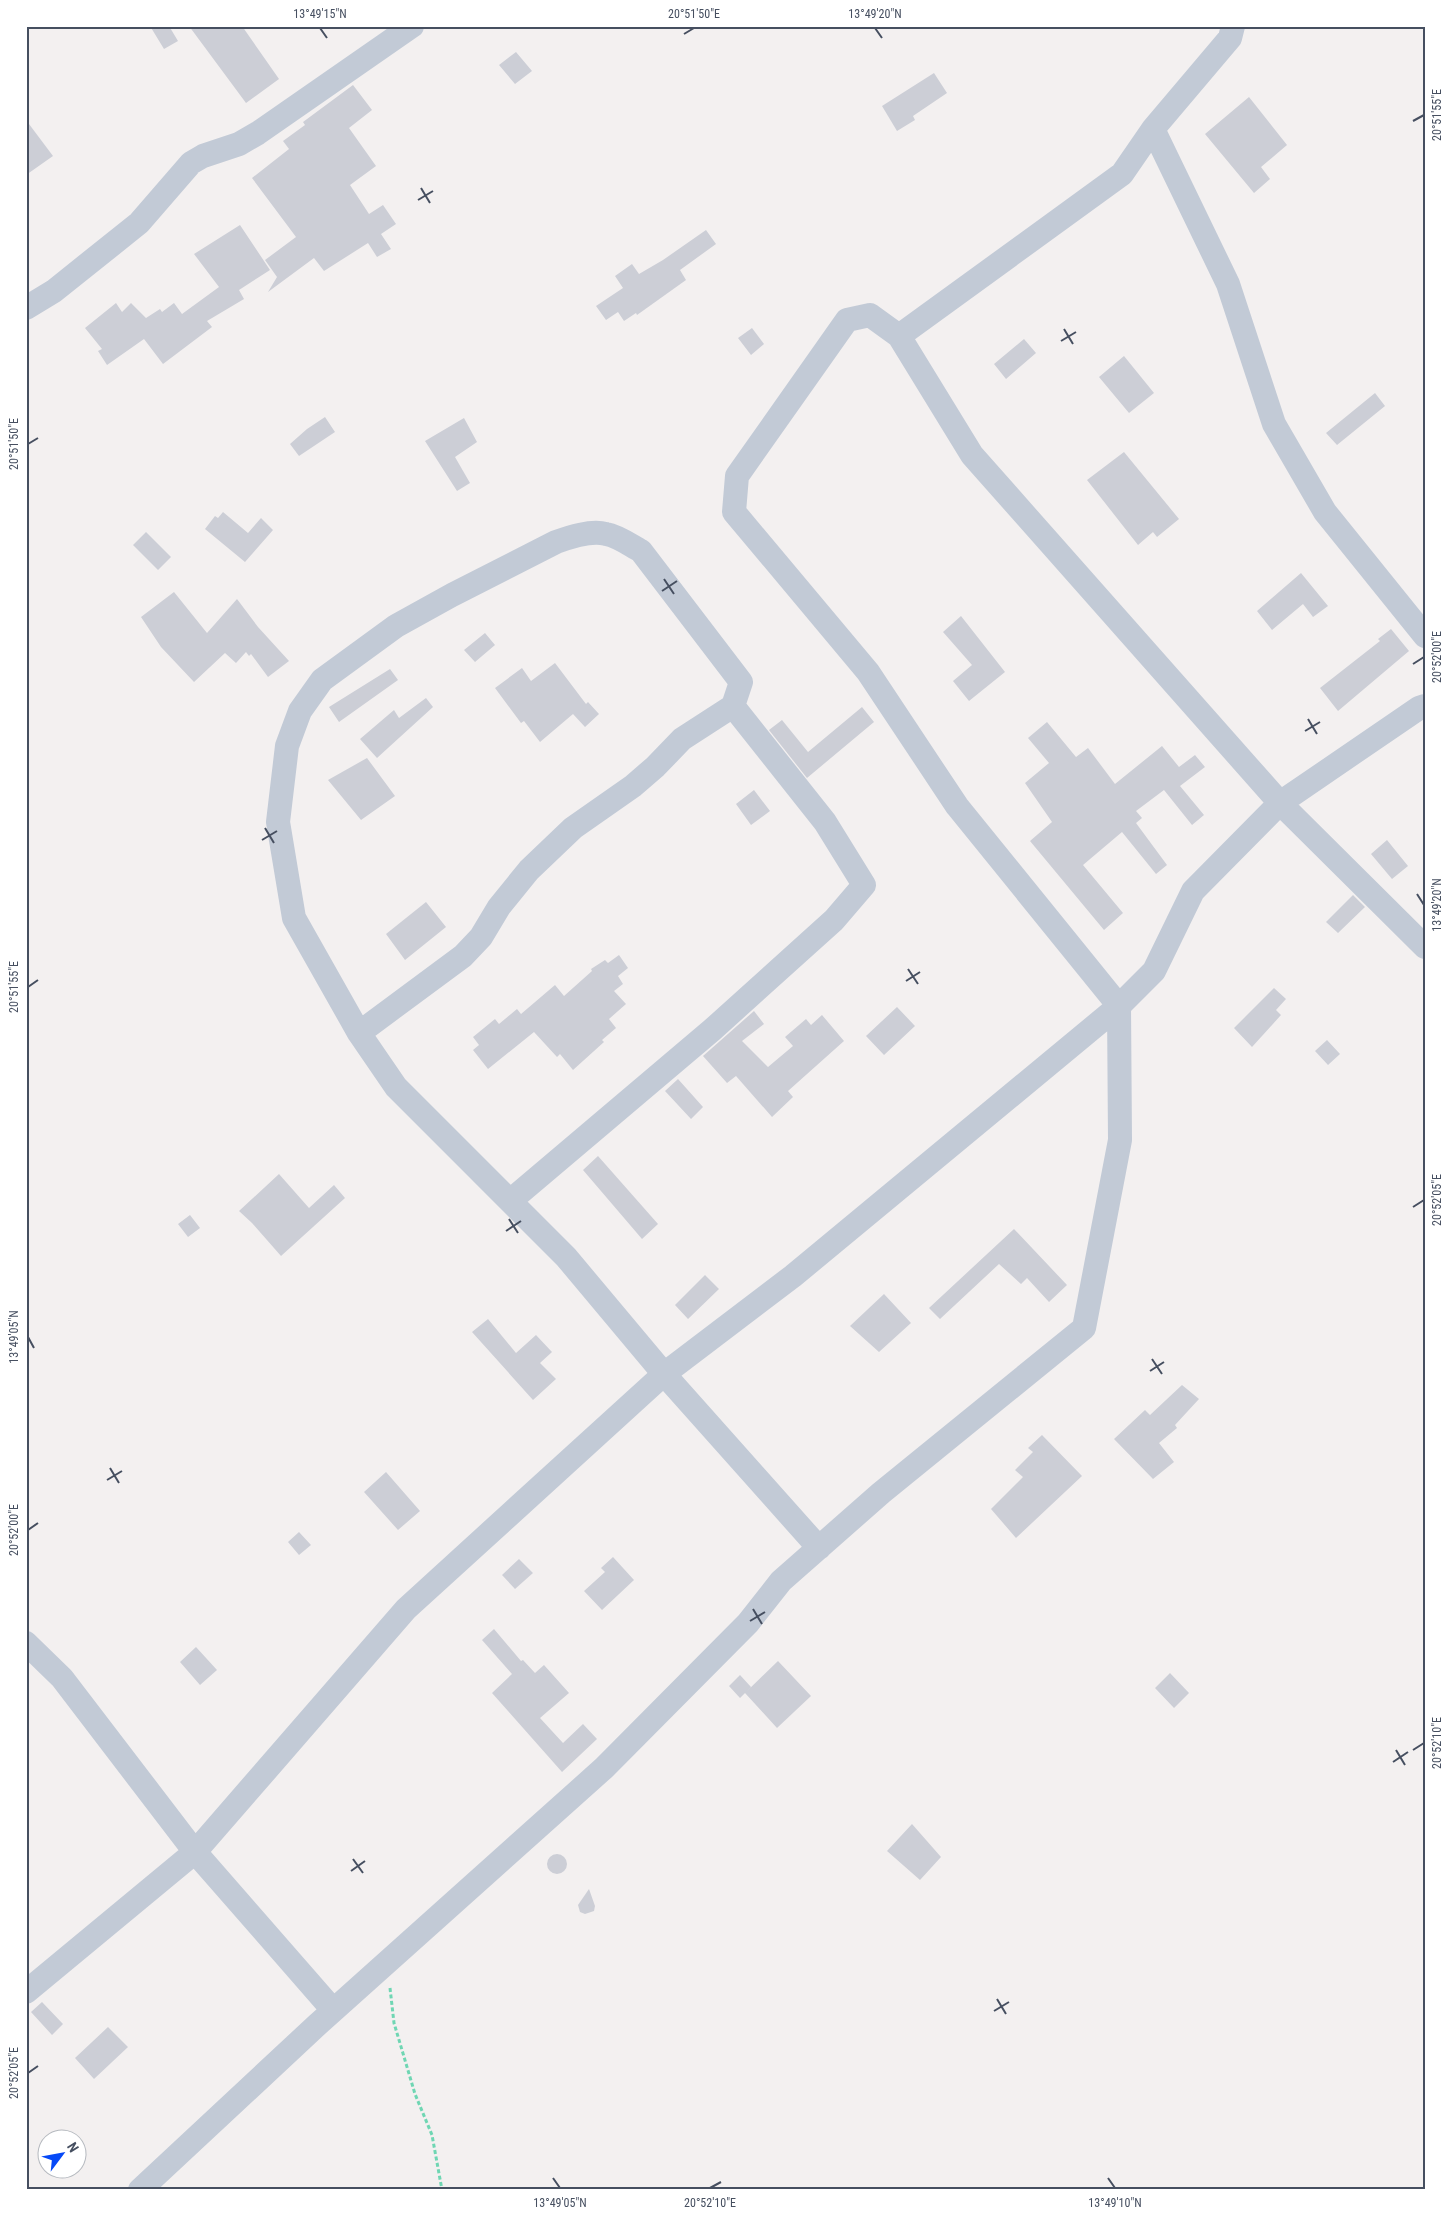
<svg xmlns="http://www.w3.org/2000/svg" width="1451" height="2216" viewBox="0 0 1451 2216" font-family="'Roboto Condensed',sans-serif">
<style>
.building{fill:#ccced6}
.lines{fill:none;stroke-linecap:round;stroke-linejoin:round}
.path{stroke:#6fd6b3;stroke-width:3;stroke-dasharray:4 2.5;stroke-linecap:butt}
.minor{stroke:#c2cad6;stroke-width:24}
.ticks{fill:none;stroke:#464f60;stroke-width:2}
.neatline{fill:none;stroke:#464f60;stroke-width:2}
.ticks-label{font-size:12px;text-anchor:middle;fill:#464f60}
</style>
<rect width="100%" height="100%" fill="#f3f0f0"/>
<!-- building -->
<path class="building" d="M150,26H169L178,41L164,49Z
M189,26H242L279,79L246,103Z
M516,52L532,71L515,84L499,65Z
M934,73L947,93L913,116L915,120L897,131L882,106Z
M353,85L372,110L349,128L376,166L350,185L369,214L383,205L396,224L381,234L391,249L377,257L368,243L324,271L314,258L268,292L277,277L265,260L296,237L252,178L289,149L283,141L305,125L303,122Z
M1249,97L1287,145L1261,167L1270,179L1254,193L1205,134Z
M26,120L53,156L26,175Z
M240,225L270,270L239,290L244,299L207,321L212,327L163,364L144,339L107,365L98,351L102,349L85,328L116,303L122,312L131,303L146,318L160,309L162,312L174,303L182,314L219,287L194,254Z
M706,230L716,244L680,270L686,280L637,315L636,313L624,321L618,312L606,320L596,306L623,288L615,276L632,264L639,274L663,260Z
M752,328L764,344L751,355L738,338Z
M1024,339L1036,353L1006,379L994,364Z
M1124,356L1154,393L1129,413L1099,377Z
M1375,393L1385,406L1337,445L1326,433Z
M325,417L335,432L299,456L290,444L307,429Z
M464,418L477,442L455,457L470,483L457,491L425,441Z
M1124,452L1179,519L1157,537L1153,532L1138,545L1087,480Z
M223,512L248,533L261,518L273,530L245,562L205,529L215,516L218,518Z
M146,532L171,557L158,570L133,545Z
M1301,573L1328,606L1313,617L1303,604L1272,630L1257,611Z
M174,592L207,633L237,599L258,627L289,661L268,677L251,654L249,656L246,652L236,663L225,653L194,682L161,647L141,617Z
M961,616L1005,672L969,701L953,681L972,665L943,632Z
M1391,629L1409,651L1338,711L1320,688L1380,641L1378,639Z
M485,633L495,645L475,662L464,650Z
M555,663L586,704L588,702L599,714L585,727L573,714L540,742L524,721L521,723L495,688L522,668L531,681Z
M390,669L398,680L339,722L329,707Z
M426,698L433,707L377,758L360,739L394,710L399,718Z
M862,707L874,722L807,778L769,730L782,720L808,752Z
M1047,722L1076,757L1088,748L1115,784L1162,746L1179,767L1195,755L1205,767L1180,786L1204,815L1192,825L1164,790L1136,811L1142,818L1136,823L1167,865L1156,874L1122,832L1083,865L1123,913L1104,930L1030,841L1052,822L1025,783L1049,763L1028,738Z
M367,758L395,796L361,820L328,780Z
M754,790L770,811L751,825L736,804Z
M1387,840L1408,866L1392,879L1371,854Z
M1353,895L1365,907L1338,933L1326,922Z
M426,902L446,927L405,960L386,934Z
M619,955L628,968L618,976L623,984L614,991L626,1004L609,1019L616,1028L602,1040L604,1042L573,1070L560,1054L557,1057L534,1032L488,1069L473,1050L479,1045L473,1037L495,1019L499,1024L517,1009L521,1014L555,985L564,996L592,971L591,969L605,960L608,963Z
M1274,988L1286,999L1276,1010L1281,1015L1252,1047L1234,1028Z
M897,1007L915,1026L884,1055L866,1036Z
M754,1011L764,1024L742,1041L768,1067L793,1046L785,1037L806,1019L811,1025L822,1015L844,1041L788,1091L793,1097L772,1117L736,1076L727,1083L703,1056Z
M1327,1040L1340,1054L1328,1065L1315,1051Z
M678,1079L703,1107L691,1119L665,1091Z
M598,1156L658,1224L642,1239L583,1170Z
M279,1174L309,1208L334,1185L345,1198L281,1256L252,1223L239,1211Z
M190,1215L200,1228L188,1237L178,1224Z
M1014,1229L1067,1285L1049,1302L1027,1278L1021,1284L999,1264L940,1319L929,1308Z
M705,1275L719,1289L688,1319L675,1305Z
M884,1294L911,1323L879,1352L850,1326Z
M488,1319L516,1353L536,1335L552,1352L540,1363L556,1379L533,1400L472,1332Z
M1182,1385L1199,1399L1175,1425L1177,1428L1159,1443L1174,1462L1153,1479L1114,1439L1145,1410L1150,1415Z
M1042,1435L1082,1476L1016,1538L991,1509L1023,1477L1015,1470L1033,1452L1028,1448Z
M386,1472L420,1511L398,1530L364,1492Z
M299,1532L311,1545L299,1555L288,1542Z
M613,1557L634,1580L602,1610L584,1591L605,1572L601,1568Z
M519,1559L533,1573L515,1589L502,1575Z
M494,1629L521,1661L523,1660L535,1673L544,1665L569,1693L540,1718L563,1743L583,1724L597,1739L562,1772L492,1693L512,1674L482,1640Z
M196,1647L217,1670L200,1685L180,1662Z
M778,1661L811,1696L777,1728L745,1693Z
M1170,1673L1189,1693L1174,1708L1155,1688Z
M740,1675L751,1687L740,1698L729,1686Z
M912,1824L941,1857L920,1880L887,1851Z
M547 1864a10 10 0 1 1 20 0a10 10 0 1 1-20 0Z
M589,1889L595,1906L594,1911L585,1914L580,1912L578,1905Z
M42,2002L63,2024L52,2035L31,2012Z
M108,2027L128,2047L94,2079L75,2058Z"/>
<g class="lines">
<!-- path -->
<path class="path" d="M390,1988L394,2023L415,2094L432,2135L442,2190"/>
<!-- minor -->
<path class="minor" d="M1233,26L1230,38L1153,129L1122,174L899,336L972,455L1280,803L1425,947
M1153,129L1228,284L1274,424L1325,512L1425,636
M26,308L54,291L139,223L191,163L203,156L239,144L258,133L412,26
M359,1033L463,956L481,937L499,907L529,870L573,828L633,786L655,767L682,739L733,706L741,682L641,551C630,545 618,536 606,534C591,530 570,537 556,542L452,595L396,626L322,680L300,711L287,746L278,822L294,918L359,1033L396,1087L566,1257L664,1374L819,1548
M510,1201L712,1030L834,920L864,885L825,822L733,706
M26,1643L62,1678L195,1852L333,2010
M26,1992L195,1852L406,1609L664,1374L793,1276L1119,1006L957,806L868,672L734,512L737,476L847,320L870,315L899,336
M140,2190L317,2025L604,1768L748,1623L781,1581L881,1493L1084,1328L1120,1140L1119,1006L1154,971L1193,891L1280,803L1419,708L1425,706"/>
</g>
<!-- ticks -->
<path class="ticks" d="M320,28L327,38M875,28L882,38M684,34L694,28M1413,121L1424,115M421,188L430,203M418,200L433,191M1064,329L1073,344M1061,341L1076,332M28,444L38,438M664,579L674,594M662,591L677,581M1413,664L1424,657M1308,719L1317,734M1305,731L1320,722M265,828L274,843M262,840L277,831M1417,894L1424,905M908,969L918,984M906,981L920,972M28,987L38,980M1413,1207L1424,1200M509,1219L518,1233M506,1231L521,1221M28,1337L34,1348M1152,1359L1162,1374M1150,1371L1164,1362M110,1468L119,1483M107,1480L122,1471M28,1530L38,1523M753,1609L762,1624M750,1621L765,1612M1396,1750L1405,1765M1413,1750L1424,1743M1393,1762L1408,1752M353,1859L363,1873M351,1871L365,1861M997,1999L1006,2014M994,2011L1009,2002M28,2073L38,2066M553,2178L560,2188M1108,2178L1115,2188M710,2188L721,2182"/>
<!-- border -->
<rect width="1451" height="2216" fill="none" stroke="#ffffff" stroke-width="55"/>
<!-- north arrow -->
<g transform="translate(62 2154) rotate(58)"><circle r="24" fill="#ffffff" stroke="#b5b9bf"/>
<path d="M0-4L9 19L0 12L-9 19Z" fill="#0649f7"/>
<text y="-8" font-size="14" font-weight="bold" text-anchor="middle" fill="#464f60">N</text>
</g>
<rect x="28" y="28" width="1396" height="2160" class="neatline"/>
<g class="ticks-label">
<text x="320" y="18">13°49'15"N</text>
<text x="694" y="18">20°51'50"E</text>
<text x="875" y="18">13°49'20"N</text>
<text transform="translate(1437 115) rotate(-90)" y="4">20°51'55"E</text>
<text transform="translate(14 444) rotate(-90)" y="4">20°51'50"E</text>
<text transform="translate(1437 657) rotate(-90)" y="4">20°52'00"E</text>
<text transform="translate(1437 905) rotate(-90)" y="4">13°49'20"N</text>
<text transform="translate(14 987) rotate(-90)" y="4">20°51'55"E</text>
<text transform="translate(1437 1200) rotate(-90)" y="4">20°52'05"E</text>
<text transform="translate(14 1337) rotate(-90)" y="4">13°49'05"N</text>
<text transform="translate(14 1530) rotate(-90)" y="4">20°52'00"E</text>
<text transform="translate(1437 1743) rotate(-90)" y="4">20°52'10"E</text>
<text transform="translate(14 2073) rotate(-90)" y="4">20°52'05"E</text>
<text x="560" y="2207">13°49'05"N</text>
<text x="710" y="2207">20°52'10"E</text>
<text x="1115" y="2207">13°49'10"N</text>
</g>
</svg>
